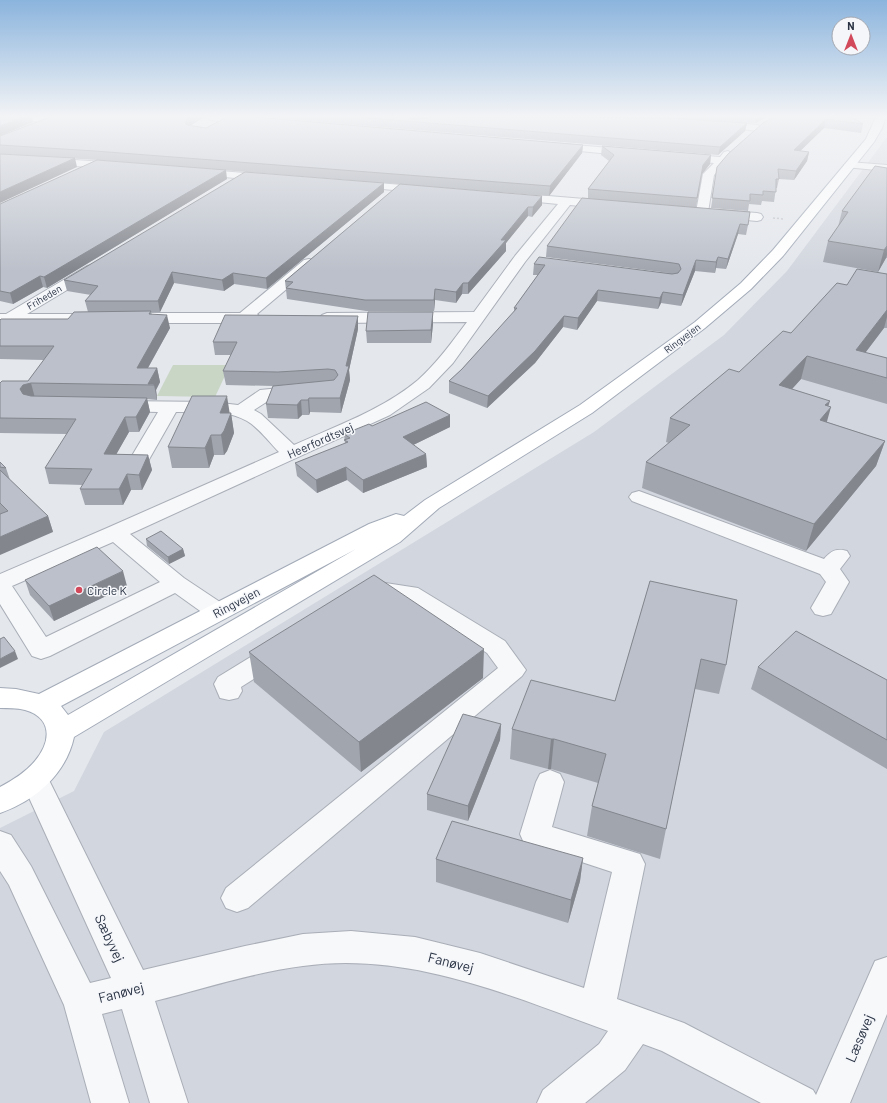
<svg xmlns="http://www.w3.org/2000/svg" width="887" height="1103" viewBox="0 0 887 1103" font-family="Barlow,sans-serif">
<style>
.built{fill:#d2d6de}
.green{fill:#c9d6c5}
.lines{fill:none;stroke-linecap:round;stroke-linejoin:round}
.minor-casing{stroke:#a9aeb7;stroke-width:2}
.major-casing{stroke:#a3abb8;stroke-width:2}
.path{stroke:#c2c5cb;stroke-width:1.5;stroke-dasharray:2 2;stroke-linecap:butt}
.minor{fill:#f7f8fa;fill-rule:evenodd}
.major{fill:#fff;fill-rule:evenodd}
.wall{fill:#a1a5ae}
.shaded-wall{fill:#83868d}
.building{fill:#bbc0ca;stroke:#83868d}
.poi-dot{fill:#d1495b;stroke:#f4f6f9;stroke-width:1.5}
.labels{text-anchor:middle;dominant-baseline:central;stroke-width:3;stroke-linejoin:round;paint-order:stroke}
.far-street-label{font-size:10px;fill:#2b3445;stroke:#f4f6f9}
.street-label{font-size:12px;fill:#2b3445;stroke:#f4f6f9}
.poi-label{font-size:12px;fill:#2b3445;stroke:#f4f6f9;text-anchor:start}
.near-street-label{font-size:14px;fill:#2b3445;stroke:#f4f6f9}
</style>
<rect width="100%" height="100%" fill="#e4e7ec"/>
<!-- built -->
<path class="built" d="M887,137V1103H0V828L74,791L104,732L594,432L724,335L787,271Z"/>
<!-- green -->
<path class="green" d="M173,365H230L215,397L157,396Z"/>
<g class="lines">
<defs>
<path id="minor" d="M6,117H58L60,119L55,122L11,120Z
M206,117C217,117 253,114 260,121L255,124L211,120Z
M717,121L758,125L763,128L758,131L714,126L712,124L714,122Z
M552,143L632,150L637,153L632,156L548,148L547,146L548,144Z
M728,151L733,154L714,175L708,212L706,215H698L696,212L703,174L714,163L680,160L675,157L680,154L720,157L724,152Z
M0,155L119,163L124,166L119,169L0,161Z
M849,162L887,165V171L845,167L844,165Z
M197,169L268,175L274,178L268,181L193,174L192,172L193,170Z
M354,181L426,187L430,188L432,190L430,192L426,193L350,186L348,184L350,182Z
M512,193L609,201L613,202L615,205L613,208L609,209L570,205L525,262L453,363L429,388L390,415L130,534L184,578L226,606L230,612L226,618L218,620L210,618L175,593L50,656L41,659L32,656L0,604V574L107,528L279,452C269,442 259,428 247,421C227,409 199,412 176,412L147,463L140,465L133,463L130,459L158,412L120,411L114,410L111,406L114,402L120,401L212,402L238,405L260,390L300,386L306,387L309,391L306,395L271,399L254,410L261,414L294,445C336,426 382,410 418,380C437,363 452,342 467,322L327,323L322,321L319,318L322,315L327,313L474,312L515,256L558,204L508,199L506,197L508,195ZM113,542L160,582L46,637L12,586Z
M719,210L757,213L761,214L763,217L761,220L757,221L715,217L713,214L715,211Z
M309,259L314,260L316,263L314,266L257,314L261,318L258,321L253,323H137L132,321L129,318L132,315L137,313H240L304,260Z
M92,265L97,266L99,269L97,272L27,314H85L90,316L93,319L90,322L85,324H0V314H6L87,266Z
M639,491L824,559C831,551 836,548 847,551L850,556L840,569L849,582L831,614L823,616L815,614L811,608L826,582L820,574L632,501L629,497L632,493Z
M379,582L418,588L505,641L526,670L522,676L248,908L237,912L226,908L221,898L226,888L498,668L487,653L404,600L383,597L370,603L362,600L358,595C363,587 370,584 379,582Z
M276,644L285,647L288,653L285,659L241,687L242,691L238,698L229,700L220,698L214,684L218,677L267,647Z
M35,769L45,772L143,970L245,946L303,934L351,931L415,937L480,953L584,988L612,872L524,843L520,834L536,782L540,774L550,770L560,774L564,782L552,827L640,854L645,864L617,999L684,1023L813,1090L816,1095L875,961L887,957V1014L850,1103H761L662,1051L643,1044L625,1070L585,1103H537L543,1090L599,1044L608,1031C511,996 409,951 303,966C255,972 203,989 155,1001L188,1103H150L122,1009L102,1014L129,1103H91L64,1005L9,885L0,871V831L11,835L31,866L90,983L111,978L21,780L25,772Z"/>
<path id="major" d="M876,117H886L882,128L874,142L783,256L751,289L705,328L592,413L439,508L400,542L74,737C66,774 35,801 0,813V787C13,780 26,772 35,761C51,742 53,718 25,710C17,708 8,708 0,708V688L16,689L39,694L369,524L396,514L404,516L425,500L580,405L695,322L741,283L773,250L866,139ZM356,549L68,715L61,706Z"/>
</defs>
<!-- minor casing -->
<use href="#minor" class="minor-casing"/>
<!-- major casing -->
<use href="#major" class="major-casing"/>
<!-- path -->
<path class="path" d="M773,218L784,219"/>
<!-- minor -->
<use href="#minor" class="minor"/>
<!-- major -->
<use href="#major" class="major"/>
</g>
<!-- wall -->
<path class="wall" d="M50,117H204L190,126L206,128L583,145L582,153L549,196L97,160L0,154V136Z
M261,117H431L411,120L747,123L745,131L718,155Z
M531,117H766L756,123L665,118Z
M774,117H852L863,124L861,133L824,128L800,151L809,152L807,161L794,180L779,179L777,188H776L774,202L762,201L761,205L749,204L748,211L711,208L717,167Z
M602,146L711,155L710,164L702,174L696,207L748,225L746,235L738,234L726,269L716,268L715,273L695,271L681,306L661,303L658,309L597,301L577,330L563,327L535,363L487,408L449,393V381L462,369L514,312V308L538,275H533L534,264L669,273L546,257L547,246L588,198V189L609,161L601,155Z
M887,168V258H886L878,272L823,262L828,241L838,227L842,211Z
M227,179L47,288L43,287L13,304L0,301V204Z
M384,183V192L267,289L234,284L224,291L174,283L160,312H151L152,315L170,328L148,368H157L160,382L156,390L157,398V400L147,399L150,412L139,432H129L116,454L148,455L152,470L142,490H131L123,505H85L80,489L83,485L49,484L45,468L67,434L0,433V383L28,381L44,360L0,359V320L68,319L88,312L85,301L91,295L67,291L64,280Z
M400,184L542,205L532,217L528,216L506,243V251L468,294H462L456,303L435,300L434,311H366L287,299L285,281Z
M887,274V328H884L865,353L887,358V404L801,379L792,389L828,406L827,422L885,441L876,466L806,551L642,488L646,462L669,443L666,442L670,418L739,372L791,333L847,285Z
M433,324L431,343H367L366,331Z
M358,329L349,370L350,380L341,413L310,412L309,415H302L298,419L268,418L266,404L273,386L226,385L223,371L231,355H215L213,342Z
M230,413H231L234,433L227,451L224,455H214L209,468H172L168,447Z
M450,415V427L413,445L426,454L427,467L363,493L347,480L317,493L297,476L295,463L345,444L344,434L372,426Z
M0,462L6,468L10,480L48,516L53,532L0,514Z
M146,539L183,549L185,556L169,564L147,546Z
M25,580L127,586L54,621L30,595Z
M650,581L726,665L719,694L695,689L666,829L660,859L587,836L592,806L598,783L551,769H548L510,759L512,729L615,701Z
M249,652L483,678L361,772L254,682Z
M758,667L887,680V769L751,689Z
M501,724L500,740L468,821L427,810V794Z
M583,858L580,881L568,923L436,882V859Z"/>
<!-- shaded-wall -->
<path class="shaded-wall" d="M24,117H32L33,122L0,136V126Z
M190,117H204L188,127L185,123L187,119Z
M405,117H431L412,120L409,121Z
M757,117H766L756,123Z
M826,119L824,128L792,159L794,150Z
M747,123L745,131L718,155L720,147Z
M583,145L582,153L549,196L550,186Z
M809,152L807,161L794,180L796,171Z
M711,155L710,164L702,174L696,207L703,165Z
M75,158L77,167L0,203V192Z
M226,170L227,179L47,288L44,277Z
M384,183V192L267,289L266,278Z
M542,196V205L532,217L533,207Z
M528,207V216L506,243V251L468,294V283L501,240Z
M740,224L738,234L726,269L728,259Z
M887,246V255L886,258L878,272L884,250Z
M718,257L716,268L715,273L716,262Z
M696,260L695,271L681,306L683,295Z
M172,272L174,283L160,312L158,301Z
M233,273L234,284L224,291L222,280Z
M40,276L43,287L13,304L10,293Z
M463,283L462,294L456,303V292Z
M435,289V300L434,311V300Z
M598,290L597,301L577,330L578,318Z
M663,292L661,303L658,309L660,298Z
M887,310V317L884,328L853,369L856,350Z
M433,312V324L431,343V330Z
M167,315L170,328L140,382L137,368Z
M358,316V329L349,370L350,380L341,413L340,398L346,366Z
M564,316L563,327L535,363L487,408L488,396Z
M807,356L801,379L774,409L779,385Z
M157,368L160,382L156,390L157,398V400L154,385L148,384Z
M31,383L35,398L24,404L20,389L23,385Z
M227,396L230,415L231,413L234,433L227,451L224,455L221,435L220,413Z
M147,398L150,412L139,432L136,417Z
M309,398L310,412L309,415L308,400Z
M301,400L302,415L298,419L297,405Z
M830,401L826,413L831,407L824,432L820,420L825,405Z
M450,415V427L403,450V437Z
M125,417L129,432L108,469L104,454Z
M211,435L214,455L209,468L205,448Z
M885,441L876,466L806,551L814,524Z
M426,454L427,467L363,493V480Z
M148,455L152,470L142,490L139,475Z
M346,467L347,480L317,493L316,480Z
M127,474L131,490L123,505L119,489Z
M48,516L53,532L0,555V537Z
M183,549L185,556L169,564L168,557Z
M123,571L127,586L54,621L49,606Z
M484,649L483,678L361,772L359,742Z
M15,651L18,659L0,668V659Z
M501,724L500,740L468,821V806Z
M551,739H554L551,769H548Z
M583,858L580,881L568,923L571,900Z"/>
<!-- building -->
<path class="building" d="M0,117H24L0,126Z
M50,117H190L187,119L185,123L187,125L206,128L225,118L226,117H254L583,145L550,186L95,151L0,145V136Z
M357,117H408L412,120L434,117L666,118L747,123L720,147Z
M774,117H852L863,124L826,119L794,150L809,152L796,171L778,169L779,179H776V192L763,191V195L750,194V201L712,198L717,167L728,154L763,123Z
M602,146L711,155L703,165L697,198L588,189L614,155Z
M0,154L75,158L0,192Z
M97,160L226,170L44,277L40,276L10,293L0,291V204Z
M875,166L887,168V246L884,250L828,241L848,212L842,211Z
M245,172L384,183L266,278L233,273L222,280L172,272L158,301H85L98,286L64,280Z
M400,184L542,196L533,207H528L501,240H506L468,283H463L456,292L435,289L434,300H365L286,288L293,282L285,281Z
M582,198L750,212L748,225L740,224L728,259L718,257L716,262L696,260L683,295L663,292L660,298L598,290L578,318L564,316L535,351L488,396L449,381L462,369L517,308H514L545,265L534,264L539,257L672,274L678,273L681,269L679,264L673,263L547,246Z
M857,269L887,274V310L856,350L887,358V378L807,356L779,385L830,401L825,405L831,407L820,420L885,441L814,524L646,462L690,425L670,418L729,369L739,372L783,331L791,333L837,283L847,285Z
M151,311L149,314L167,315L137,368H157L148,384H154V385L31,383L23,385L20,389L23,394L31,396L147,398L136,417H125L104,454L148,455L139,475L127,474L119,489H80L92,469L45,468L76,419L0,418V383L2,381H28L54,346H0V320L1,319H68L74,312Z
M368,312H433L431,330L366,331Z
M225,315L358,316L346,366H349L340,398H309L308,400H301L297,405L266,404L273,386L334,380L338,375L335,370L328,369L278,372L223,371L237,342H213Z
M192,396H227L220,413H231L224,431L221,435H211L205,448L168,447Z
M426,402L450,415L403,437L426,454L363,480L346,467L316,480L295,463L348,442L344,440L350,438L344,434L369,424L372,426Z
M0,462L6,468L0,467Z
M0,470L48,516L0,537V514L8,511L0,503Z
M161,531L183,549L168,557L146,539Z
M97,547L123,571L49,606L25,580Z
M374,575L484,649L359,742L249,652Z
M650,581L737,600L726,665L701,659L666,829L592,806L606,754L554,739H551L512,729L531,680L615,701Z
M796,631L887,680V740L758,667Z
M4,637L15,651L0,659V639Z
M463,714L501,724L468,806L427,794Z
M452,821L583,858L571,900L436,859Z"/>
<!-- sky -->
<linearGradient id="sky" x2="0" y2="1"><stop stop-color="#8bb4dd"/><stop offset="0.43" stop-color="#f3f4f6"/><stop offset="1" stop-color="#f3f4f6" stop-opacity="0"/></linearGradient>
<rect width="887" height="271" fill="url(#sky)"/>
<!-- markers -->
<circle class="poi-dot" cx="79" cy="590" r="4"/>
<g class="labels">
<!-- far-street labels -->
<g class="far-street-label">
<text transform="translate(44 297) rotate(-31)">Friheden</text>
<text transform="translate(682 338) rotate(-37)">Ringvejen</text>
</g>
<!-- street labels -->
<g class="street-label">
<text transform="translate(320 440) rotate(-24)">Heerfordtsvej</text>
<text transform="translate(236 602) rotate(-28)">Ringvejen</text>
</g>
<!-- poi labels -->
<g class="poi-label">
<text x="87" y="590">Circle K</text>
</g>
<!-- near-street labels -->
<g class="near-street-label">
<text transform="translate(110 938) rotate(65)">Sæbyvej</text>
<text transform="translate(451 962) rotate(14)">Fanøvej</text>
<text transform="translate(121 992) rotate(-14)">Fanøvej</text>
<text transform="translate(859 1038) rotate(-67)">Læsøvej</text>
</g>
</g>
<!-- north arrow -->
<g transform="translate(851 36)"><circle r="19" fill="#f4f6f9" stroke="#a4a8b1"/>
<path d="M0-3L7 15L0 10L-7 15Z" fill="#d1495b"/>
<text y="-6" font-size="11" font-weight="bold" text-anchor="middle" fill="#2b3445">N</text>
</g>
</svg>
